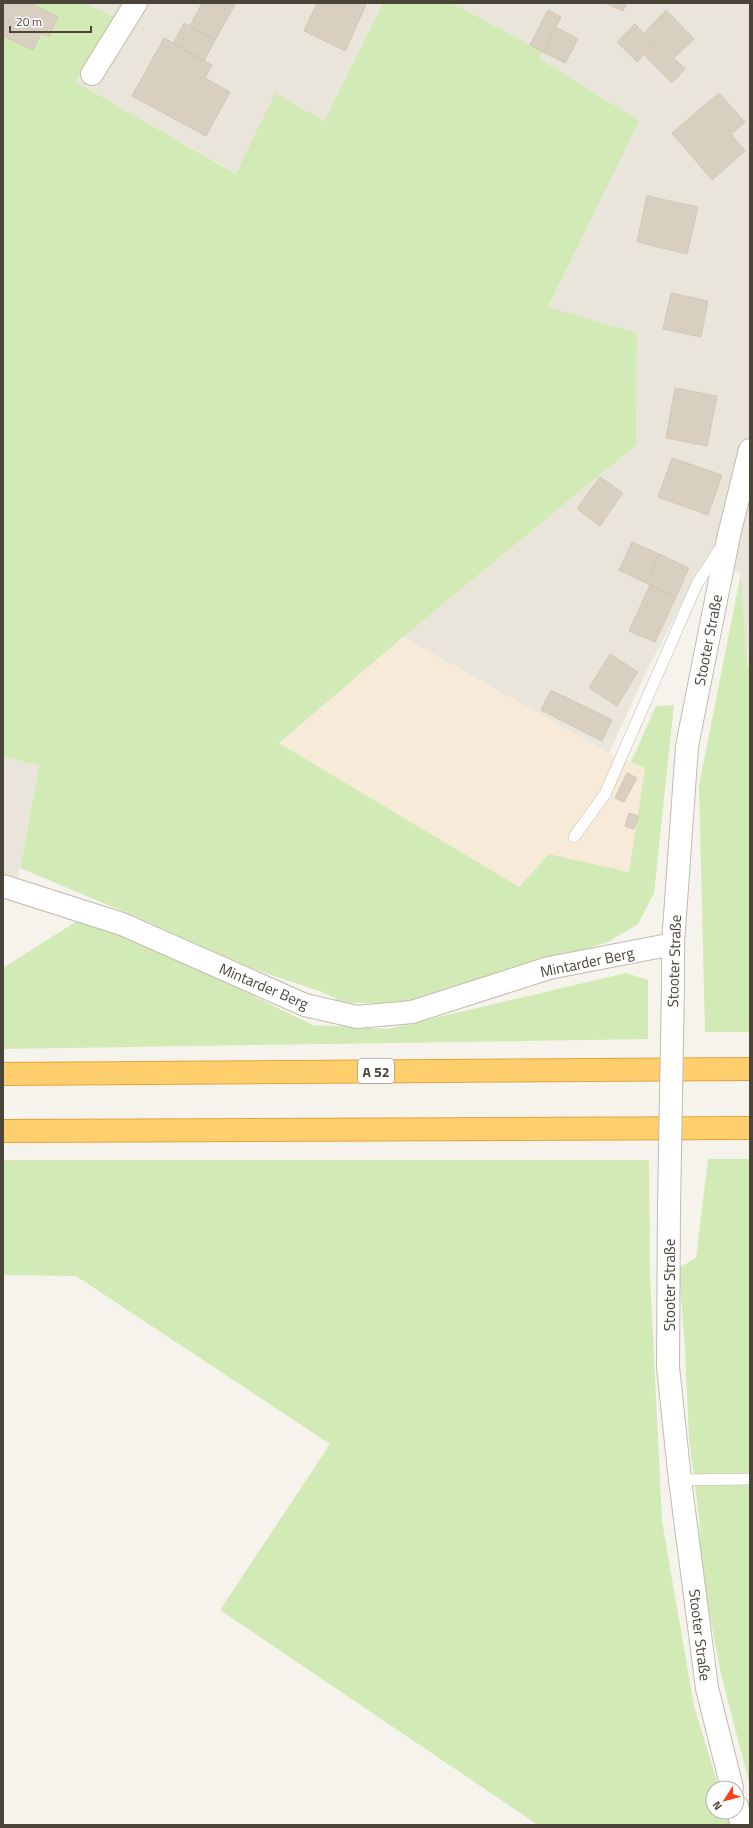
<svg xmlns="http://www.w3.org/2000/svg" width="753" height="1828" viewBox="0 0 753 1828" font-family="'Titillium Web',sans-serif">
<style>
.residential{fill:#eae5da}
.commercial{fill:#f7ead8}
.green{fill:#d2eab5}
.building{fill:#d8cfc1;stroke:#d3c7b4}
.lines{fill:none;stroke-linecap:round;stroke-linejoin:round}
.service-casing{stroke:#c2bbae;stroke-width:12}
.minor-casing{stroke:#c2bbae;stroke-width:24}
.motorway-casing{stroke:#e0a43c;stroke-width:24}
.service{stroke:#fff;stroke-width:11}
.minor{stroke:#fff;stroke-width:22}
.motorway{stroke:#ffcf6e;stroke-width:22}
.minor-bridge-casing{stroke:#c2bbae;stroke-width:24;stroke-linecap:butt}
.minor-bridge{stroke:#fff;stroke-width:22}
.labels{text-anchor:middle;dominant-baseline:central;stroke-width:3.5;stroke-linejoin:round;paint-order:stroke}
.shield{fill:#fff;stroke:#817c74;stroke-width:1}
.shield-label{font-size:14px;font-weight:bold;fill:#4b4439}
.street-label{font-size:15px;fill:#4b4439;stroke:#fff}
</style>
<rect width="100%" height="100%" fill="#f6f3ec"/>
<!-- residential -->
<path class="residential" d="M84,3H383L324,121L275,94L237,174L76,82L115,17Z
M451,3H750V667H747L741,573L701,568L648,668L609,753L403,637L636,445L637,333L548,308L638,121L540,59L542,51Z
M3,756L39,766L17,881L3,877Z"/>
<!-- commercial -->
<path class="commercial" d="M403,637L609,753L645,768L629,872L549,854L519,887L279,743Z"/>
<!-- green -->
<path class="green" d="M3,3H84L115,17L76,82L236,174L275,93L324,121L383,3H451L542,51L540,59L639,121L548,307L637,333L636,445L403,637L279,743L519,887L549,854L629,872L645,768L631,762L656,706L674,705L654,893L638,924L608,942L406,1003H345L322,992L248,967L132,915L20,868L39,766L3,756Z
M741,573L747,667H750V1032H705L699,785Z
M77,921L122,932L313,1025L388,1029L626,973L648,980V1039L3,1049V968Z
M708,1159H750V1786L721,1674L701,1570L699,1518L689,1438L685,1350L679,1268L696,1258Z
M3,1160H649L650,1276L662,1521L694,1706L719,1788H713V1812H726L730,1825H538L220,1610L330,1444L76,1276L3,1275Z"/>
<!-- building -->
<path class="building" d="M3,3H29L58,17L49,36L41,33L33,50L3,36Z
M202,3H236L215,40L190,26Z
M317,3H362L366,5L345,51L304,31Z
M605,3H627L623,11Z
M548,10L561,17L543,52L530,45Z
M666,10L694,39L674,58L685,69L672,83L644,55L655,44L644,33Z
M184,23L215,40L204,61L173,44Z
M635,24L655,44L637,62L617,42Z
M556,27L578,39L565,63L543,52Z
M164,38L212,65L205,78L230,92L206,136L132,96Z
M719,93L745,122L731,134L745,151L712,180L672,133Z
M647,196L698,207L687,254L637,242Z
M671,293L708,301L701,337L663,329Z
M675,388L717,396L707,446L666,438Z
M672,458L722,475L708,515L658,497Z
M600,477L623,493L600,526L577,509Z
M632,542L659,554L646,583L619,570Z
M659,554L689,568L676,597L646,583Z
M650,585L676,597L655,642L629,631Z
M610,654L638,672L617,706L589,688Z
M551,690L612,720L602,741L541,710Z
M627,773L637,778L624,802L615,798Z
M629,813L639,816L634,829L625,826Z"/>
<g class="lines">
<defs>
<path id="service" d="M574,837L605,794L697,584L721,547
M680,1480L750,1479"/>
<path id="minor" d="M92,74L136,3
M3,886L122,924L305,1005L357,1017L412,1012L549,968L673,944
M673,986V944L687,746L729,535L750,450
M669,1207L668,1367L680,1480L707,1688L732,1788
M737,1806L742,1825"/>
<path id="motorway" d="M3,1074L750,1069
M3,1131L750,1128"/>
</defs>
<!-- service casing -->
<use href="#service" class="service-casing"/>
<!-- minor casing -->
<use href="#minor" class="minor-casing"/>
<!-- motorway casing -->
<use href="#motorway" class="motorway-casing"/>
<!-- service -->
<use href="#service" class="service"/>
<!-- minor -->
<use href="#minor" class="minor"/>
<!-- motorway -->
<use href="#motorway" class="motorway"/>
<defs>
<path id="minor-bridge" d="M669,1207L673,986"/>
</defs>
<!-- minor-bridge casing -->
<use href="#minor-bridge" class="minor-bridge-casing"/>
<!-- minor-bridge -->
<use href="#minor-bridge" class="minor-bridge"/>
</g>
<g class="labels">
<!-- shield labels -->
<rect class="shield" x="358" y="1059" width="36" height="24" rx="3"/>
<g class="shield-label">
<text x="376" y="1071">A 52</text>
</g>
<!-- street labels -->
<g class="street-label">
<text transform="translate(708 640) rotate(-79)">Stooter Straße</text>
<text transform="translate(674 961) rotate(-88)">Stooter Straße</text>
<text transform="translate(587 962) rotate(-12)">Mintarder Berg</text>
<text transform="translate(264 986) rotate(23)">Mintarder Berg</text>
<text transform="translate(669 1285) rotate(-90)">Stooter Straße</text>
<text transform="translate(700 1635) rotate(83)">Stooter Straße</text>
</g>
</g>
<!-- border -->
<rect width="753" height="1828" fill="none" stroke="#4b4439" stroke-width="8"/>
<!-- north arrow -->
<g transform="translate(725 1800) rotate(234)"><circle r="19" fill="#ffffff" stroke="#b7b4b0"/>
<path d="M0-3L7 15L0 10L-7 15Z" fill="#fc3f1d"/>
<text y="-6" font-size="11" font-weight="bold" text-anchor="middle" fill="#4b4439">N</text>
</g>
<!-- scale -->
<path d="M10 26v6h81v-6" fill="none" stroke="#4b4439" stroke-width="2"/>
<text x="16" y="26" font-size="12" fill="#4b4439" stroke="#ffffff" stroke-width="3" paint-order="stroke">20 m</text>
</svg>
